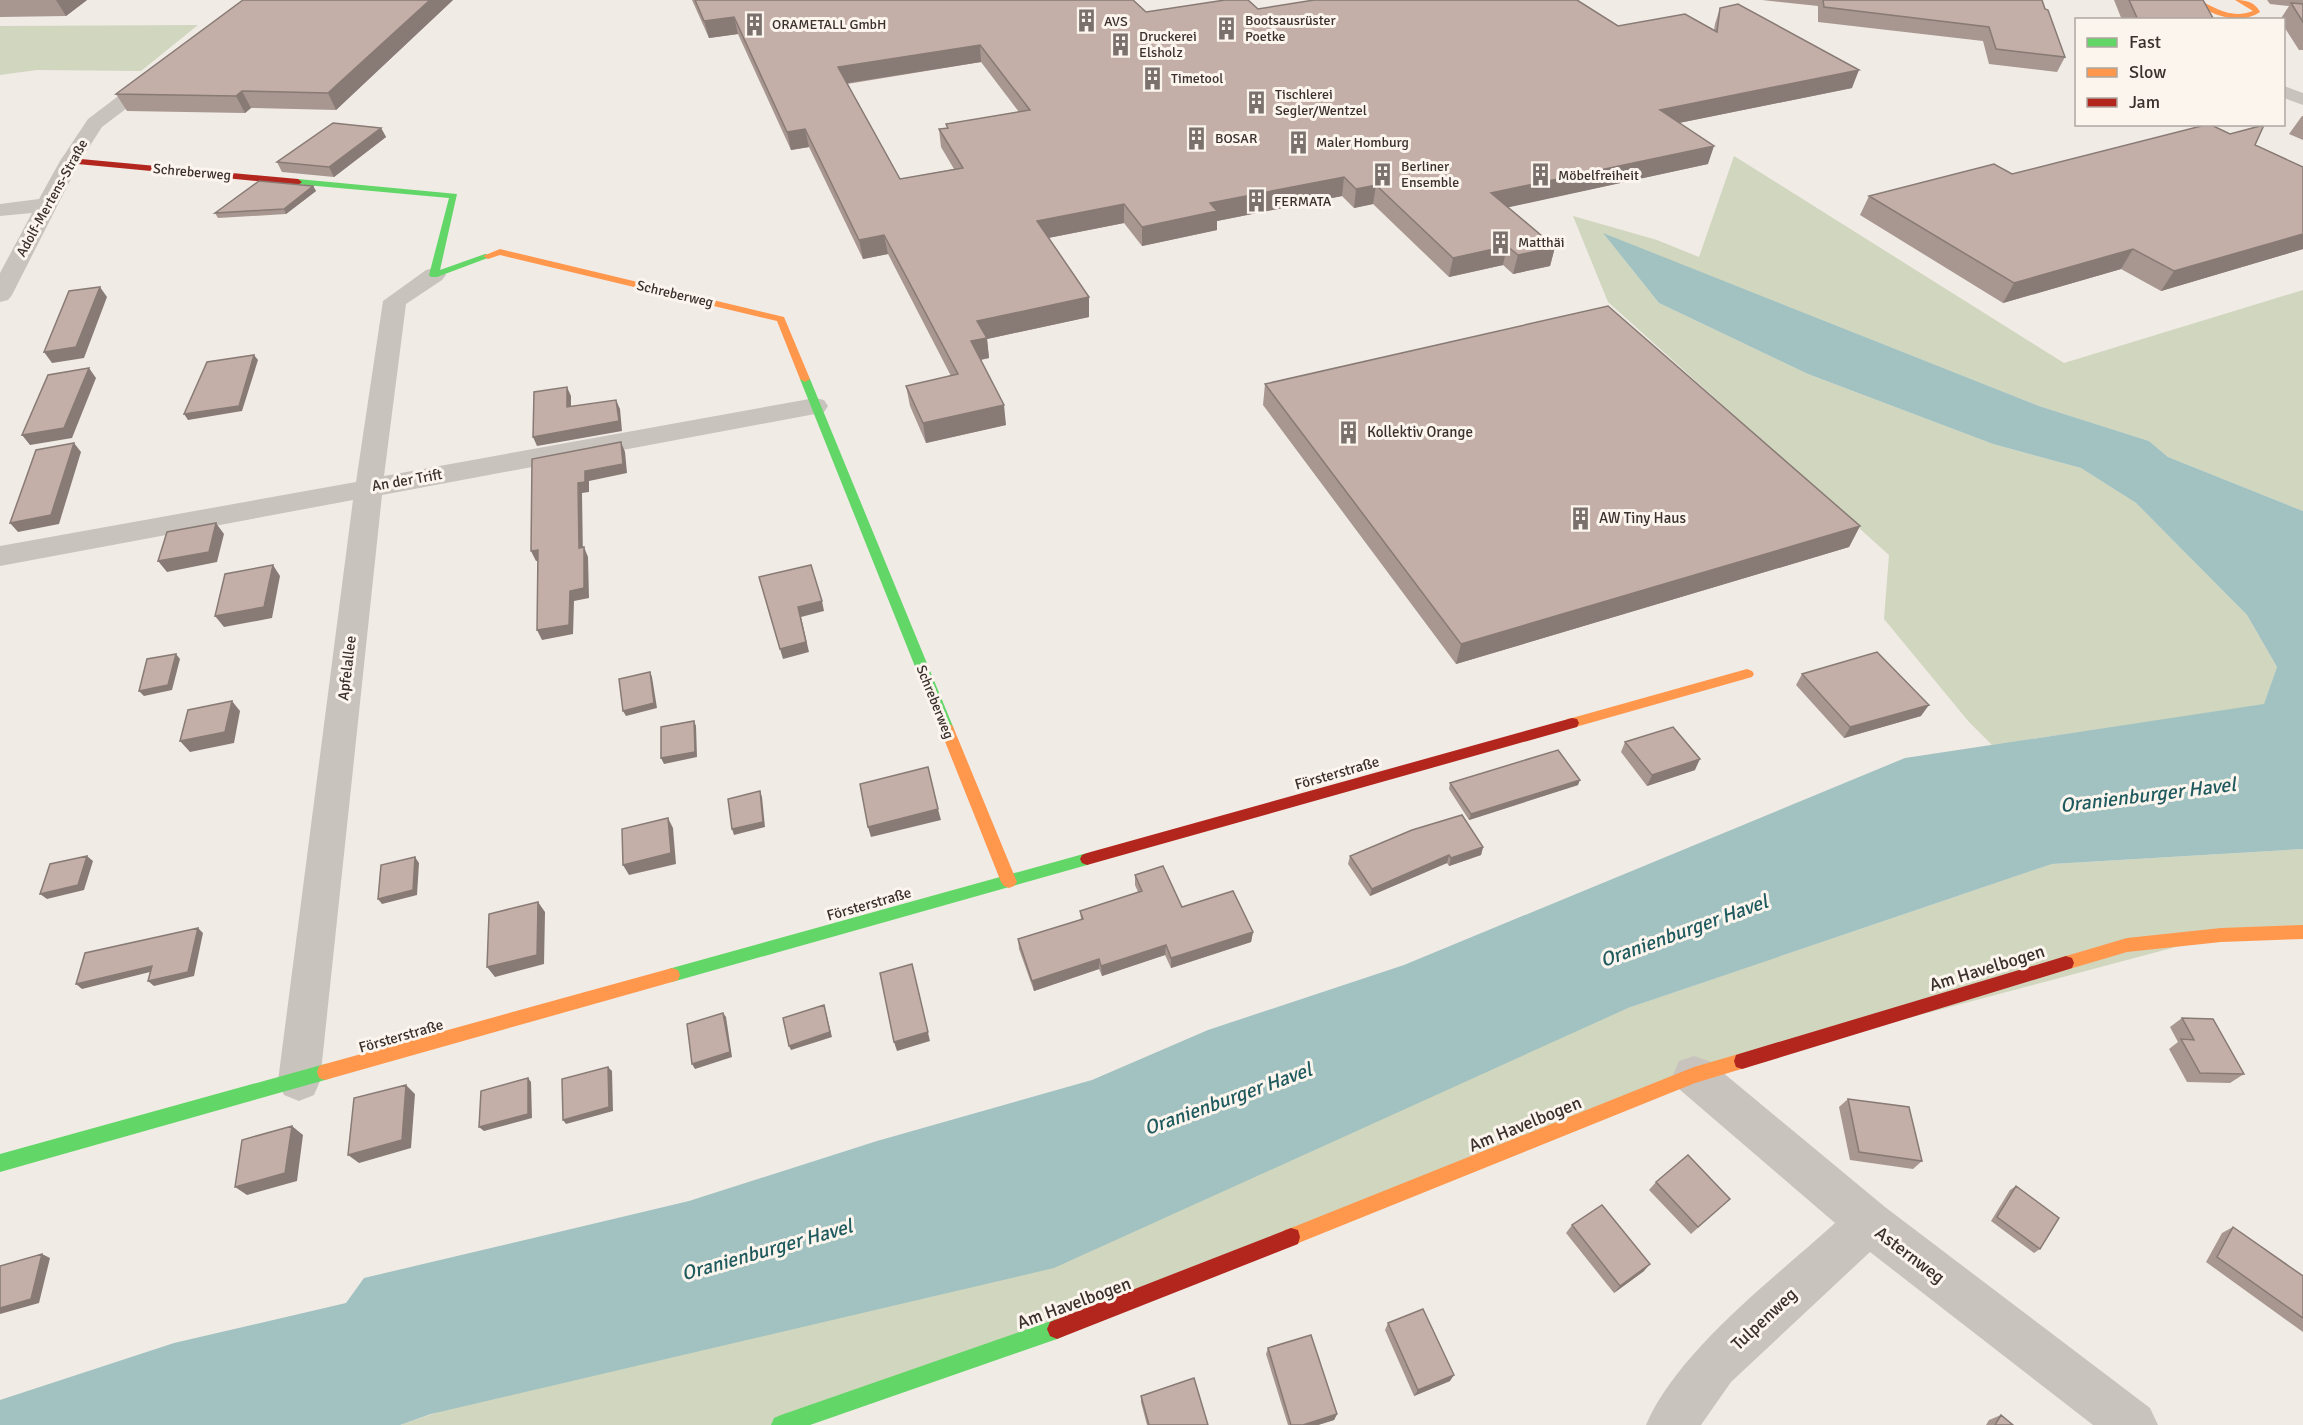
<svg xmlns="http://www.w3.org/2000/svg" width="2303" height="1425" viewBox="0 0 2303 1425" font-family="Signika,sans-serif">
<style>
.green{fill:#d1d6bf}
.water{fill:#a1c2c1}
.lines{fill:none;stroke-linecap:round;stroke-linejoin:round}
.street{fill:#c9c3be;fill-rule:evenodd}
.fast{fill:#63d668;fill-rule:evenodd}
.slow{fill:#ff974d;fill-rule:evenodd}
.jam{fill:#b3261e;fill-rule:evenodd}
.wall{fill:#a89690;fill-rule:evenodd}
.shaded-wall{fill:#887a75}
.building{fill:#c3afa7;stroke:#887a75;stroke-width:1.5;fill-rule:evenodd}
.labels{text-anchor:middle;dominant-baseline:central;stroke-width:6;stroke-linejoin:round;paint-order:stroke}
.far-poi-label{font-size:14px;fill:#3b302b;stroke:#fbf5ee;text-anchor:start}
.far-street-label{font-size:14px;fill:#3b302b;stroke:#fbf5ee}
.poi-label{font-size:15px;fill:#3b302b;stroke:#fbf5ee;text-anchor:start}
.street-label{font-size:15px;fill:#3b302b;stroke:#fbf5ee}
.near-street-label{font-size:18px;fill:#3b302b;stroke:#fbf5ee}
.near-water-label{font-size:20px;font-style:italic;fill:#1f5a5e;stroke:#fbf5ee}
</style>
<rect width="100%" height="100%" fill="#f0ebe5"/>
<!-- green -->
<path class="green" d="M198,25L141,71L37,70L0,75V26Z
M1734,156L2064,363L2303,290V511L2168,457L2149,441L2039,406L1604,234L1659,303L1808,374L1993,444L2081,468L2136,503L2247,615L2277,667L2264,705L1992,745L1969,722L1884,619L1889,555L1608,302L1573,216L1657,240L1699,257Z
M2303,849V932L2221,935L1694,1075L781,1425H400L2052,864Z"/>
<!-- water -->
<path class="water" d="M1603,233L2039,406L2149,441L2168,457L2303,511V849L2052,864L1628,1008L1054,1268L431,1414L400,1425H0V1400L174,1343L346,1303L364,1278L689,1201L877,1141L1092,1080L1208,1030L1404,965L1905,758L2264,704L2277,667L2247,615L2136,503L2081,468L1993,444L1808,374L1659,303Z"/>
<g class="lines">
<!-- street -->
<path class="street" d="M157,70L166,76L164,80L102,127L80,161L12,295L8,300L0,302V273L32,213L0,216V204L39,199L60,161L88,119L150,72Z
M2284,86L2303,93V105L2284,98Z
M434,268L442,270L446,275L442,280L406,304L384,476L815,398L824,400L828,406L824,412L815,414L382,495L320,1081L314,1095L299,1101L284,1095L278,1081L353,500L0,566V546L356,482L383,301L426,270Z
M1694,1056L1709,1061L1885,1207L2150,1408L2158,1425H2093L1870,1252L1731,1382L1701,1425H1646C1678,1350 1775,1278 1835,1223L1679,1089L1673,1075L1679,1061Z"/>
<!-- fast -->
<path class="fast" d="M298,179L457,194L440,270L485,254L493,256L437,277H431L429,275L449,198L295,184V180Z
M805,376L810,379L954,729L952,733H942L940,729L800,379Z
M1087,853L1092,855L1094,859L1092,863L1087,865L672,982L666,980L664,975L666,970L672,968Z
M325,1064L331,1066L333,1072L331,1078L325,1080L0,1172V1154Z
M1057,1319L1064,1322L1067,1329L1064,1336L1057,1339L810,1425H771L774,1418L781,1415Z"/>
<!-- slow -->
<path class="slow" d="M2199,0C2217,9 2232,19 2253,11L2235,0C2246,0 2255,2 2260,12C2241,25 2212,17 2196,2Z
M500,249L784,317L810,379L805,382L800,379L777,321L500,255L488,259L483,256Z
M1747,669L1752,671L1754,674L1752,677L1572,728L1567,727L1565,723L1567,719L1572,718Z
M947,724L952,725L954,729L1017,882L1014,886L1009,888L1004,886L1001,882L940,729L942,725Z
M2303,925V939L2221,942L2127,952L2066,970L2060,968L2058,963L2060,958L2066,956L2127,938L2221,928Z
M672,968L678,970L680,975L678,980L672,982L325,1080L319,1078L317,1072L319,1066L325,1064Z
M1742,1053L1748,1055L1750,1061L1748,1067L1695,1083L1291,1246L1284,1244L1282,1237L1284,1230L1291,1228L1694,1067Z"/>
<!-- jam -->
<path class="jam" d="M70,158L298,179L302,182L298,185L67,163L66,161Z
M1572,718L1577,719L1579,723L1577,727L1087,865L1082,863L1080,859L1082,855L1087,853Z
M2066,956L2072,958L2074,963L2072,968L2066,970L1742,1069L1736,1067L1734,1061L1736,1055L1742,1053Z
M1291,1228L1298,1230L1300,1237L1298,1244L1057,1339L1050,1336L1047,1329L1050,1322Z"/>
</g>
<!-- wall -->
<path class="wall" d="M0,0H87L66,16L0,17Z
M453,0L336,110L251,108L245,113L127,111L116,94Z
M692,0H1133L1146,12L1258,9L1714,30L1715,24L1720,8L1852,88L1679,123L1708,164L1508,207L1555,247L1550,266L1513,274L1503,265L1449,277L1373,204L1354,208L1342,196L1217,221V230L1142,246L1124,223L1048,238L1089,317L987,339L989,358L981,360L1006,425L926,443L910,406L906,386L951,376L888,254L863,259L809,147L791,150L738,34L709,38ZM981,62L1019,112L946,124L947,128L939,129L941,147L954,169L900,179L847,84Z
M1762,0H2042L2045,9L2065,57L2057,72L1989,64L1983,41L1818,22V6Z
M2114,0H2203L2214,20H2122Z
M2267,0H2303V50H2299L2283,25V20H2280L2289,6L2270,4Z
M2302,116H2303V140L2289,134Z
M381,128L386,137L334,177L282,172L277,162Z
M2255,145L2303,167V249L2161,291L2121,269L2003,303L1860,215L1869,196L2012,174Z
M313,186L316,191L286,214L218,218L215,213Z
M1265,384L1860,526L1849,547L1456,664L1263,405Z
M1802,674L1921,716L1844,738L1796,685Z
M1625,742L1695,770L1647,786L1621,752Z
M1450,783L1578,785L1469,820L1449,789Z
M1483,847L1481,855L1449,866L1447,863L1370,896L1348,864L1350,856Z
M1135,875L1182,907L1253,932L1251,942L1171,968L1165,955L1102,976L1099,969L1034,991L1019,949L1018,939L1081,920L1080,911L1138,892L1135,885Z
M2182,1018L2244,1074L2230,1083L2187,1082L2169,1049L2178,1042L2170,1027Z
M1848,1099L1922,1161L1913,1169L1850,1160L1839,1107Z
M1656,1182L1730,1199L1691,1234L1649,1190Z
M2016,1186L2040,1249L2034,1253L1991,1221L2010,1190Z
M1572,1225L1644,1271L1614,1293L1566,1233Z
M2233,1227L2303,1276V1332L2206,1262L2222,1233Z
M1388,1323L1450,1381L1414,1396L1385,1330Z
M1268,1348L1337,1414L1334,1420L1318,1425H1288L1266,1354Z
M1141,1396L1208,1425H1147L1141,1402Z
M2001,1415L2013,1425H1986L1989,1420Z"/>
<!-- shaded-wall -->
<path class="shaded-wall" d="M56,0H87L66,16Z
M430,0H453L336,110L328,93Z
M734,17L738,34L709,38L704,21Z
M980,45L981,62L841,84L838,67Z
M1859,70L1852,88L1654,128L1660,110Z
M242,91L251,108L245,113L236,96Z
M381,128L386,137L334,177L329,167Z
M805,129L809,147L791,150L787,132Z
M1714,146L1708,164L1487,212L1491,193Z
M1344,177L1342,196L1217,221V230L1142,246V227L1210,203Z
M1376,185L1373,204L1354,208L1356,189Z
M313,186L316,191L286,214L284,209Z
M1124,204V223L1038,240L1037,221Z
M2303,234V249L2161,291L2174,271Z
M884,235L888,254L863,259L859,240Z
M1507,246L1503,265L1449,277L1453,258Z
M1555,247L1550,266L1513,274L1518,255Z
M2133,249L2121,269L2003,303L2014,283Z
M100,287L107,297L84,358L52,363L44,352Z
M1089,297V317L987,339L989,358L973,361L971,341L977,321Z
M254,355L258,360L242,411L188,420L184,414Z
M89,368L96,378L72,438L30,445L22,435Z
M567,387L571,396V417L567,407Z
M616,400L620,409L622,431L537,446L533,437Z
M1004,405L1006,425L926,443L923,423Z
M621,442L625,452L627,473L589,481V492L582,493L583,558L579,548L578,483L585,471Z
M74,443L81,452L59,524L18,532L10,523Z
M216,523L224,534L217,562L167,572L158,561Z
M1860,526L1849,547L1456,664L1461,644Z
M584,547L588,557L589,598L574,601L573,634L542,640L537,630L570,591Z
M538,550L543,560L536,561L531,551Z
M273,565L280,576L272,618L224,627L215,616Z
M822,601L824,611L801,617L809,652L783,659L780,649L798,607Z
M176,654L180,659L172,690L144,696L139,691Z
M650,672L652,677L657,708L626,716L623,711Z
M232,701L240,711L234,743L190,752L180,741Z
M1929,705L1921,716L1844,738L1850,727Z
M694,721L696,726L697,757L664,764L661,758Z
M1700,759L1695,770L1647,786L1652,775Z
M1580,780L1578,785L1469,820L1471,814Z
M760,791L762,797L765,827L734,835L732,829Z
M938,809L941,820L871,837L868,827Z
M668,818L673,828L676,864L629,875L623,865Z
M1483,847L1481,855L1449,866L1451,858Z
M1449,855L1447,863L1370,896L1372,889Z
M87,856L93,861L84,890L47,899L40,894Z
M415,857L419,863L417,895L382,904L378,899Z
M538,902L545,912L544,964L495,977L487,967Z
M198,928L203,933L194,976L154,986L148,981Z
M1253,932L1251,942L1171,968V958Z
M1166,945L1165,955L1102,976L1101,966Z
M1099,959V969L1034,991L1032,981Z
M912,964L930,1041L897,1051L894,1042Z
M152,966L158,970L82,989L76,984Z
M824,1005L832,1037L791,1050L789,1046Z
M723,1013L726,1017L732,1057L695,1069L692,1064Z
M608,1067L612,1071L613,1111L566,1124L563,1120Z
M528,1078L531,1082L532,1118L484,1131L479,1127Z
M406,1085L415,1094L411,1148L359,1163L348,1155Z
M292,1126L303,1135L297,1181L247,1195L235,1187Z
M42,1254L50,1258L39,1303L0,1314V1308Z
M1650,1264L1644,1271L1614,1293L1620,1286Z
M1454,1375L1450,1381L1414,1396L1418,1390Z
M1337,1414L1334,1420L1318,1425H1303Z"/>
<!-- building -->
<path class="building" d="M243,0H430L328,93L242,91L236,96L116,94Z
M695,0H1133L1146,12L1225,0H1248L1258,9L1314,0H1577L1618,26L1685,14L1717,32L1720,8L1738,4L1859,70L1660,110L1714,146L1491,193L1555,247L1518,255L1507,246L1453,258L1376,185L1356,189L1344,177L1210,203L1217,211L1142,227L1124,204L1037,221L1089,297L977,321L987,338L971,341L1004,405L923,423L906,386L958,374L884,235L859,240L805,129L787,132L734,17L704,21ZM980,45L1030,110L946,124L948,128L939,129L963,168L900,179L838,67Z
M1823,0H2042L2045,9L2048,10L2065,57L1996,49L1989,27L1824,7Z
M2129,0H2203L2214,20H2138Z
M2291,3L2303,4V22Z
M333,123L381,128L329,167L277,162Z
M2209,124L2230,134L2264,125L2255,145L2303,167V234L2174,271L2133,249L2014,283L1869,196L1994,164L2012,174Z
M259,181L313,186L284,209L215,213Z
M100,287L76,347L44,352L69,291Z
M1608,306L1860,526L1461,644L1265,384Z
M254,355L239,406L184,414L207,362Z
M89,368L64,428L22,435L48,375Z
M567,387V407L616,400L619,421L533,437L534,392Z
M621,442L623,464L585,471V482L578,483L579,548L584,547V588L570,591L569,625L537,630L538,550L531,551L532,459Z
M74,443L51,515L10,523L36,450Z
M216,523L209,552L158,561L167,532Z
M273,565L264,607L215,616L225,574Z
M811,565L822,601L798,607L806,642L780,649L759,577Z
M1877,652L1929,705L1850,727L1802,674Z
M176,654L168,685L139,691L147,659Z
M650,672L654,703L623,711L619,679Z
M232,701L225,732L180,741L188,710Z
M694,721L695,752L661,758V727Z
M1673,727L1700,759L1652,775L1625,742Z
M1558,750L1580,780L1471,814L1450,783Z
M928,767L938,809L868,827L860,784Z
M760,791L763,822L732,829L728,799Z
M1462,815L1483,847L1451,858L1449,855L1372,889L1350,856L1412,830Z
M668,818L671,853L623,865L622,829Z
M87,856L78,885L40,894L50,864Z
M415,857L413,890L378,899L381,865Z
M1163,866L1182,907L1233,891L1253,932L1171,958L1166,945L1101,966L1099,959L1032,981L1018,939L1083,919L1080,911L1142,891L1135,875Z
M538,902L537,955L487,967L489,914Z
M198,928L188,972L148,981L152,966L76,984L85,953Z
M912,964L928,1032L894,1042L880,973Z
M824,1005L830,1032L789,1046L783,1018Z
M723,1013L730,1052L692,1064L687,1024Z
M2182,1018L2213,1019L2244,1074L2200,1073L2181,1039L2194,1040Z
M608,1067L609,1107L563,1120L562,1079Z
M528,1078V1114L479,1127L481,1091Z
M406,1085L402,1140L348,1155L354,1098Z
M1848,1099L1909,1107L1922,1161L1859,1152Z
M292,1126L285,1173L235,1187L242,1140Z
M1688,1155L1730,1199L1698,1227L1656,1182Z
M2016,1186L2059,1218L2040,1249L1997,1217Z
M1602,1205L1650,1264L1620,1286L1572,1225Z
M2233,1227L2303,1276V1318L2217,1257Z
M42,1254L31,1299L0,1308V1266Z
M1423,1309L1454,1375L1418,1390L1388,1323Z
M1311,1335L1337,1414L1303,1425H1291L1268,1348Z
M1194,1378L1208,1425H1149L1141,1396Z
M2001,1415L2013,1425H1995Z"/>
<!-- icons -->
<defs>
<symbol id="building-bare" viewBox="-9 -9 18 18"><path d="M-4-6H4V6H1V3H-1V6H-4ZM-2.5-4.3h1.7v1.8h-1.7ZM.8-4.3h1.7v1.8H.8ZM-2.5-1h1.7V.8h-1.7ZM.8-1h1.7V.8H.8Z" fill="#7a716c" stroke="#fbf5ee" stroke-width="2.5" paint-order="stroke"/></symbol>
</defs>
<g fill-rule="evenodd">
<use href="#building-bare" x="1070" y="4" width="33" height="33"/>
<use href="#building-bare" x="738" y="8" width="33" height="33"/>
<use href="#building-bare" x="1210" y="12" width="33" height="33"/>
<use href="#building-bare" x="1104" y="28" width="33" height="33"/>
<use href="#building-bare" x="1136" y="62" width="33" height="33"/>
<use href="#building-bare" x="1240" y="86" width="33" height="33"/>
<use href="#building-bare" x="1180" y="122" width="33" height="33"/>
<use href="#building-bare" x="1282" y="126" width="33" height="33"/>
<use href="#building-bare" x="1366" y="158" width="33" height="33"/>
<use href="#building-bare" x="1524" y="158" width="33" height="33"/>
<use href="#building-bare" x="1240" y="184" width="33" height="33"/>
<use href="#building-bare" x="1484" y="226" width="33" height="33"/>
<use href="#building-bare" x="1332" y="416" width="33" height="33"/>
<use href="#building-bare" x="1564" y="502" width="33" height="33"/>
</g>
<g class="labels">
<!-- far-poi labels -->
<g class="far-poi-label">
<text x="1245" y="20">Bootsausrüster<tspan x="1245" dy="16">Poetke</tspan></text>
<text x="1104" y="21">AVS</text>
<text x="772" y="24">ORAMETALL GmbH</text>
<text x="1139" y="36">Druckerei<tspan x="1139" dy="16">Elsholz</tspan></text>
<text x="1171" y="78">Timetool</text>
<text x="1275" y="94">Tischlerei<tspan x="1275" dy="16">Segler/Wentzel</tspan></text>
<text x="1215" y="138">BOSAR</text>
<text x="1316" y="142">Maler Homburg</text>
<text x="1401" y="166">Berliner<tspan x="1401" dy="16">Ensemble</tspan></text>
<text x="1558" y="175">Möbelfreiheit</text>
<text x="1274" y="201">FERMATA</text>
<text x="1518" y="242">Matthäi</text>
</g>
<!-- far-street labels -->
<g class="far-street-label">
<text transform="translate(192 172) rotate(5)">Schreberweg</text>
<text transform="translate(52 198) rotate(-61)">Adolf-Mertens-Straße</text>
<text transform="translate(675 294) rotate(13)">Schreberweg</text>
<text transform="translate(935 702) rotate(68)">Schreberweg</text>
</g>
<!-- poi labels -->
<g class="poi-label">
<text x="1367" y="432">Kollektiv Orange</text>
<text x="1599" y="518">AW Tiny Haus</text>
</g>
<!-- street labels -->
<g class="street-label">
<text transform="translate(407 480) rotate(-10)">An der Trift</text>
<text transform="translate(347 668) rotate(-83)">Apfelallee</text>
<text transform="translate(1337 773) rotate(-16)">Försterstraße</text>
<text transform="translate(869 904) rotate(-16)">Försterstraße</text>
<text transform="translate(401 1036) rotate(-16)">Försterstraße</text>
</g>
<!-- near-street labels -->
<g class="near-street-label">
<text transform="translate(1987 968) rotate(-17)">Am Havelbogen</text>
<text transform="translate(1525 1124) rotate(-22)">Am Havelbogen</text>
<text transform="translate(1910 1255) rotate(37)">Asternweg</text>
<text transform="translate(1074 1303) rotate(-20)">Am Havelbogen</text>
<text transform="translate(1764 1319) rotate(-43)">Tulpenweg</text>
</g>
<!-- near-water labels -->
<g class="near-water-label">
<text transform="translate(2148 795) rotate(-7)">Oranienburger Havel</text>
<text transform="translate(1684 931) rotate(-20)">Oranienburger Havel</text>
<text transform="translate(1228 1099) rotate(-20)">Oranienburger Havel</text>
<text transform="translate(767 1250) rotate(-16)">Oranienburger Havel</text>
</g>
</g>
<!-- legend -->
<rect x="2075" y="18" width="210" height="108" fill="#fbf5ee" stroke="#aea6a0" stroke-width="1.5"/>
<rect x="2087" y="38" width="30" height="9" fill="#63d668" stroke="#aea6a0" stroke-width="1.5"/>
<text x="2129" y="48" font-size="18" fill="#3b302b">Fast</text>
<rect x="2087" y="68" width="30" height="9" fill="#ff974d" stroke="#aea6a0" stroke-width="1.5"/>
<text x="2129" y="78" font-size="18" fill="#3b302b">Slow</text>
<rect x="2087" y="98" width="30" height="9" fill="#b3261e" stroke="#aea6a0" stroke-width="1.5"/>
<text x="2129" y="108" font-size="18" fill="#3b302b">Jam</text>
</svg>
